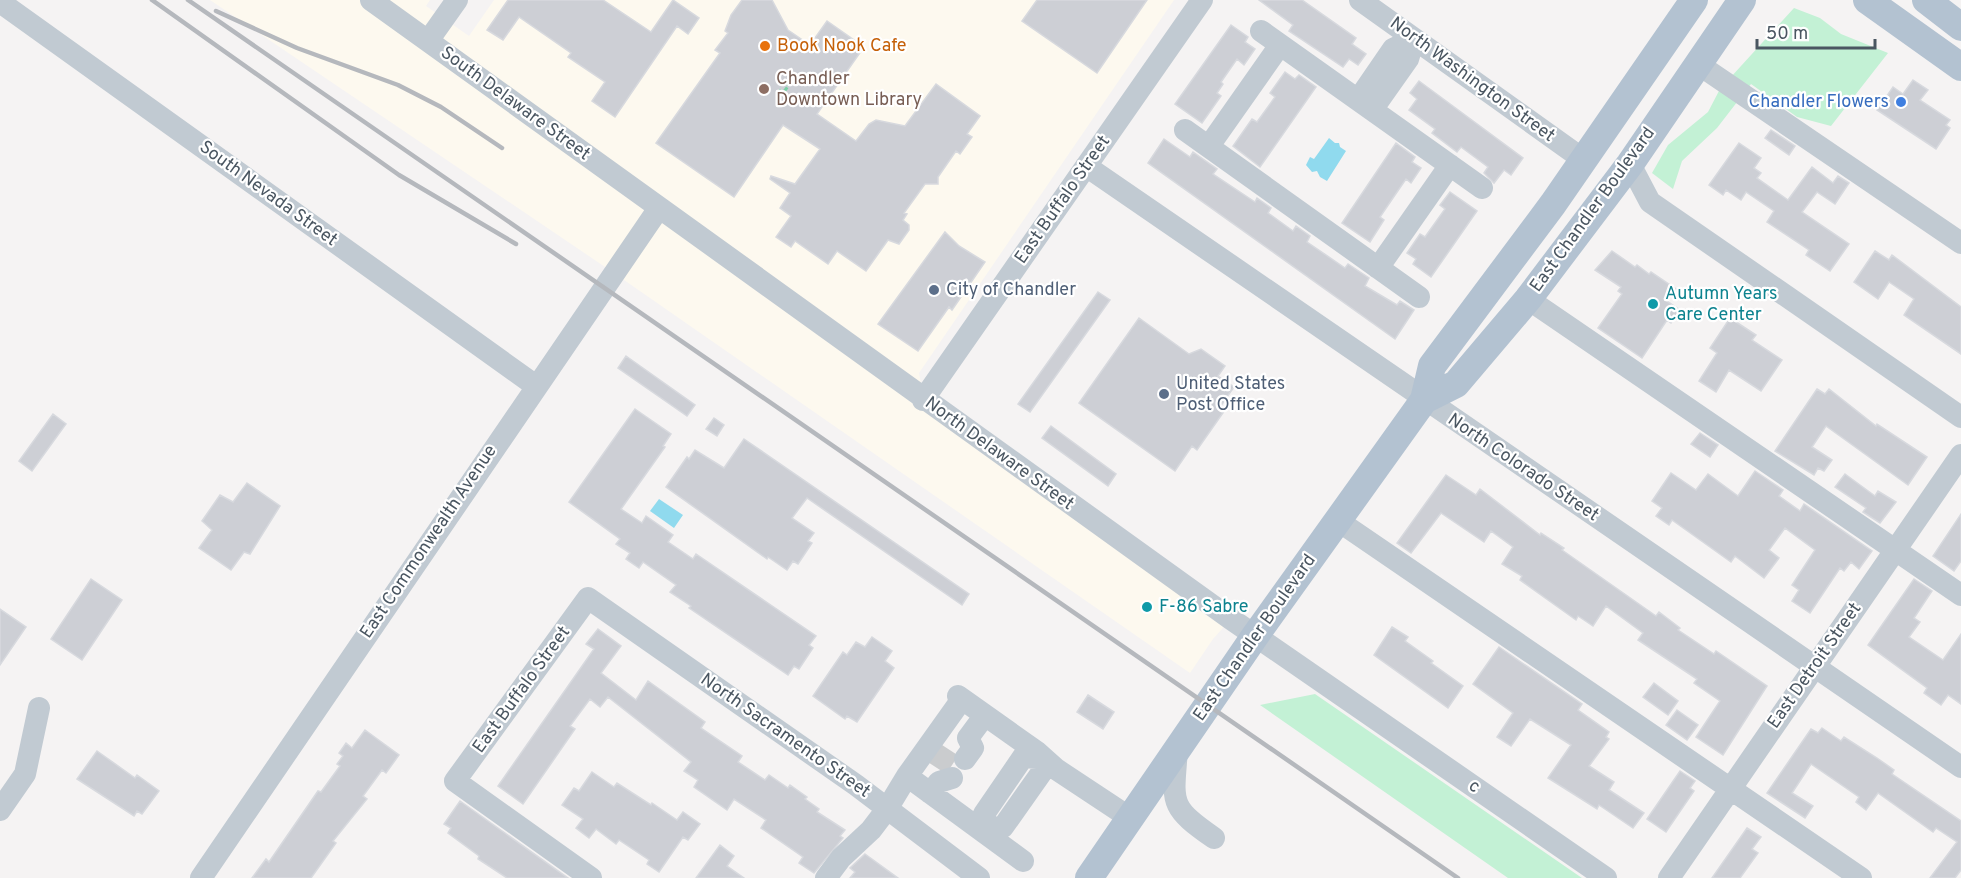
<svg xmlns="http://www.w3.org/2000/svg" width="1961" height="878" viewBox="0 0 1961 878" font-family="Overpass,sans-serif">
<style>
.commercial{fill:#fdf9ef}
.green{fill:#c3f1d5}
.water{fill:#90daee}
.building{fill:#cdcfd5;stroke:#d7d9de;stroke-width:1.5}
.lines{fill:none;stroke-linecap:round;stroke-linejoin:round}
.minor-tunnel{stroke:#caccce;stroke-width:22;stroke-dasharray:22 11;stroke-linecap:butt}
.path{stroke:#7ad0a6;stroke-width:3;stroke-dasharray:4.5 3;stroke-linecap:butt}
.minor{stroke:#c1cad2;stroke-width:22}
.major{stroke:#b3c2d1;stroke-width:28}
.rail{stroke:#b5b8bd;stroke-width:4.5}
.food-dot{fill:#e8710a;stroke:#fff;stroke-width:2}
.education-dot{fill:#8d6e63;stroke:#fff;stroke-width:2}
.shop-dot{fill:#3f7fe0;stroke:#fff;stroke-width:2}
.service-dot{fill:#5c6f8a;stroke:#fff;stroke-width:2}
.culture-dot{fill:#0f9aa8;stroke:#fff;stroke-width:2}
.labels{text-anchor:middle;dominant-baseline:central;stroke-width:4.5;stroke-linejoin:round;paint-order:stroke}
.food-label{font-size:18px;fill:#c56008;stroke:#fff;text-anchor:start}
.education-label{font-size:18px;fill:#785e54;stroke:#fff;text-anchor:start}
.street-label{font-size:18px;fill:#4a5661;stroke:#fff}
.shop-label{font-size:18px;fill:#366cbe;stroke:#fff;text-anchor:end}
.service-label{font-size:18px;fill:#4e5e75;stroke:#fff;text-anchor:start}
.culture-label{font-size:18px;fill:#0d838f;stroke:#fff;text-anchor:start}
</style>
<rect width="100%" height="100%" fill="#f5f3f3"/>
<!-- commercial -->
<path class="commercial" d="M210,0H430L426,6L469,36L494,0H1174L919,373L924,400L1231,619L1213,639L1190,673L614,273Z"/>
<!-- green -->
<path class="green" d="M1794,8L1820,18L1841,34L1888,53L1831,126L1797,117L1751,84L1717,128L1682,161L1673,189L1652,173L1668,145L1708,112L1720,89Z
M1315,694L1582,878H1508L1260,705Z"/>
<!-- water -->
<path class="water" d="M1329,138L1335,143H1339L1340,147L1346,151L1327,181L1320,177L1317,171L1312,172L1306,165L1310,157L1314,159Z
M659,499L683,515L674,528L650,511Z"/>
<!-- building -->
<path class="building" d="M508,0H603L651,32L673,0L699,18L688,34L677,26L615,117L592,101L605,82L568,57L571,53L519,17L503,40L487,30Z
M742,0H772L788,30L810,45L827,21L864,47L817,114L856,141L869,124L876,120L905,126L936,84L980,116L967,134L972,137L960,154L956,151L938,177V184H925L904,213L907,214L903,220L909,225V230L899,244L888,240L866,271L837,251L828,264L795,241L791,247L776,237L791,216L780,208L790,193L770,179L771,176L795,184L820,149L783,125L734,197L656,143L720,53L715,50L728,33L725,31L731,15Z
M1037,0H1147L1097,73L1022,21Z
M1259,0H1302L1356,38L1352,44L1366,54L1358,65L1349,59L1343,67L1289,31L1293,25Z
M1231,25L1248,37L1245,42L1255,49L1244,65L1237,59L1221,82L1223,84L1217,93L1221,96L1202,123L1175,104Z
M1285,72L1295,79L1299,75L1316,87L1260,167L1233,146L1252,119L1257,122L1275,97L1270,93Z
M1913,80L1928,90L1920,100L1950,120L1946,125L1950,128L1936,149L1877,110L1893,87L1903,94Z
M1419,81L1523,158L1511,175L1504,170L1494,183L1484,173L1488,167L1461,147L1457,152L1432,133L1435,129L1409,110L1417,99L1410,93Z
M1771,130L1795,146L1789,155L1765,138Z
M1164,139L1190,157L1193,152L1217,169L1213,174L1255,202L1257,198L1271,208L1268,213L1293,231L1296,226L1310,236L1307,242L1345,268L1348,264L1369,278L1365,286L1397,305L1400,301L1414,310L1395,339L1148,163Z
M1396,143L1415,157L1412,162L1421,168L1411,183L1406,179L1395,195L1380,217L1384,220L1370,242L1342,223Z
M1739,143L1761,158L1754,168L1761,173L1757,178L1788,200L1812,167L1833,183L1838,176L1849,183L1835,204L1817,192L1802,212L1849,244L1830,271L1806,255L1809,250L1767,222L1774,211L1746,192L1741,200L1726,190L1723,195L1709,185Z
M1450,192L1477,211L1431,277L1413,264L1416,259L1407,253L1420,234L1425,237L1445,209L1440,205Z
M945,232L959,246L985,262L952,310L949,307L918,351L878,324Z
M1612,251L1635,267L1637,265L1649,274L1651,272L1676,289L1667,301L1680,310L1671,323L1667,320L1642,358L1598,328L1622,294L1618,291L1621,287L1595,270Z
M1875,251L1889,260L1892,255L1961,307V354L1904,315L1914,299L1889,282L1878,299L1854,282Z
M1098,292L1110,300L1030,412L1018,404Z
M1139,318L1189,354L1201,349L1225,366L1218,376L1234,387L1220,407L1225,410L1197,450L1192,446L1175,471L1079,403Z
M1730,318L1756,335L1752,340L1782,360L1761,391L1729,370L1716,392L1699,381L1717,353L1710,348Z
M626,356L695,405L687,416L618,368Z
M1817,389L1825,394L1829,389L1876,426L1877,424L1927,457L1908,485L1826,426L1812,447L1832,460L1824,471L1818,468L1814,475L1775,451Z
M635,409L671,434L663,446L665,447L621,509L642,523L646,516L673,535L668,542L693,559L696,554L816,636L809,645L813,648L799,669L794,666L788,675L689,608L691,606L670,592L676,585L643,562L639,568L626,559L630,553L616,544L620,539L569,502Z
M53,414L66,424L32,471L19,461Z
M714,418L724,425L717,436L706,429Z
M1051,426L1116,474L1108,486L1042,438Z
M1700,433L1718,445L1710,457L1691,444Z
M744,439L969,594L962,605L807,498L792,518L814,533L808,541L812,543L798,564L793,561L787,570L768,557L767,559L666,487L687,457L689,459L695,450L724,468Z
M1755,471L1783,490L1779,496L1800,511L1804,504L1872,551L1859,569L1851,562L1844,571L1840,568L1810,613L1792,601L1799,590L1792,585L1815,550L1785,528L1769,550L1779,558L1764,578L1735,556L1731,562L1672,520L1669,525L1656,516L1662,508L1652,501L1671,473L1696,490L1708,474L1738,496Z
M1845,474L1875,496L1878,491L1896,502L1880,523L1863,512L1866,508L1835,487Z
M1446,475L1476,495L1480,489L1540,535L1541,533L1564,548L1562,550L1656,616L1659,612L1680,628L1678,630L1714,654L1716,651L1767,686L1723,755L1696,737L1720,701L1694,683L1697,679L1638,640L1643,633L1606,606L1593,626L1578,616L1576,620L1520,580L1522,576L1502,564L1513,547L1491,531L1484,542L1441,513L1411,553L1397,543Z
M247,483L280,506L250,554L244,552L231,570L199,548L212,530L202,521L220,495L233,502Z
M1961,514V561L1954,571L1933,556Z
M91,579L122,600L82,660L51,639Z
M1914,579L1932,591L1914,618L1920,622L1909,637L1943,660L1961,634V704L1948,695L1941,705L1924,693L1927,688L1868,645Z
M0,609L26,627L0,665Z
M1392,627L1408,637L1405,641L1433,661L1431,663L1463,686L1448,708L1374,655Z
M598,629L621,646L601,673L636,700L648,681L705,722L701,728L742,756L738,762L765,780L769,775L788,788L790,785L807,797L805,799L819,809L817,812L845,830L840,836L843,838L814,873L799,863L803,857L761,828L766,820L734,799L727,810L694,787L698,780L684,771L691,762L608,697L600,707L590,699L570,726L575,729L523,804L498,786L594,649L586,644Z
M872,637L892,651L885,661L894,668L857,722L847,716L845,719L813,696L843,652L847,655L856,642L865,647Z
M1499,647L1582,704L1578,710L1609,732L1606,737L1609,739L1589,766L1614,782L1609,790L1644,813L1633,828L1599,805L1597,809L1548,778L1571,745L1530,719L1511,746L1497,737L1513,713L1473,684Z
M1654,683L1678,701L1668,715L1643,697Z
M1088,695L1114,712L1103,729L1077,712Z
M1677,710L1698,725L1687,740L1666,725Z
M1822,728L1841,741L1844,737L1877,758L1894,770L1892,774L1961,821V870L1955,878H1930L1957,842L1936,828L1933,832L1878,793L1866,810L1856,802L1859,797L1811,764L1792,793L1813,806L1805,818L1767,793L1811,729L1818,733Z
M365,730L399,755L386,773L382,770L363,796L367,799L333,841L336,843L311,878H252L266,859L269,862L318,791L321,792L340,766L337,764L343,756L339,753L346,743L352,748Z
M97,751L135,778L137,775L159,791L142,814L137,811L134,816L77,779Z
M1680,771L1695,781L1690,788L1694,791L1666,832L1647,819Z
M592,772L614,787L617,783L651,805L652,803L677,820L683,812L700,824L688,840L683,837L659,872L647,864L649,860L619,840L616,844L596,829L589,838L576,828L583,819L562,805L574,788L579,791Z
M460,801L568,878H507L478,859L479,856L448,833L451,828L444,824Z
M1747,828L1761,837L1752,849L1758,853L1740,878H1712Z
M720,845L734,856L727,866L744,878H696Z
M865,854L898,878H850L855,872L850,868Z"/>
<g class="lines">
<!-- minor-tunnel -->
<path class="minor-tunnel" d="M937,768L950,748"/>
<!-- path -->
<path class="path" d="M779,90L783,93L789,85L785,82"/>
<!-- minor -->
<path class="minor" d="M371,0L1231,619L1606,878
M1360,0L1584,160
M0,2L536,386
M1261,31L1482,188
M428,41L457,0
M1698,64L1961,243
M1358,100L1393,49L1414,39
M1372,110L1408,59L1414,39
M1185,130L1419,297
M1209,146L1280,45
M1630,164L1650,202L1961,417
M1086,166L1961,767
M1378,268L1450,165
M1528,299L1961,595
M923,400L1202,0
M1337,520L1861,878
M958,696L1037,752L1056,769L1130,818
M968,738L985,715
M1177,750C1173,803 1168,806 1214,838
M965,759L973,748L968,738
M907,776L1023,861
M930,793L939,782L952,778
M0,810L25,774L39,708
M985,833L988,828L1003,827L1044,769L1037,758L1023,757L984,814L988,828
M201,878L659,208
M591,878L455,781L588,598L856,785L979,878
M826,878L841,858L871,830L887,809L907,776L962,699
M1669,878L1961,455"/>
<!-- major -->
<path class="major" d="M1867,0L1961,67
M1926,0L1961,27
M1424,400L1456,384L1528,299L1630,164L1742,0
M1089,878L1255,636L1424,400L1432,366L1553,204L1694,0"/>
<!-- rail -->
<path class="rail" d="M152,0L399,175L516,244
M188,0L1458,878
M216,11L297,48L398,85L441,107L502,148"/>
</g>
<!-- markers -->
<circle class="food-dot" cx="765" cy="46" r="6"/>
<circle class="education-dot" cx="764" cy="89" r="6"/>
<circle class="shop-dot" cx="1901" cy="102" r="6"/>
<g class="service-dot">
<circle cx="934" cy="290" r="6"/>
<circle cx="1164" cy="394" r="6"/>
</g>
<g class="culture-dot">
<circle cx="1653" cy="304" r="6"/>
<circle cx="1147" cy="607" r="6"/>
</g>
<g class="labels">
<!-- food labels -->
<g class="food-label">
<text x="777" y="46">Book Nook Cafe</text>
</g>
<!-- education labels -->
<g class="education-label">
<text x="776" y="79">Chandler<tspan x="776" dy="21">Downtown Library</tspan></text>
</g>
<!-- street labels -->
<g class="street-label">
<text transform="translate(1472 80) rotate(36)">North Washington Street</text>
<text transform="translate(515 104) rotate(36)">South Delaware Street</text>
<text transform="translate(268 194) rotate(36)">South Nevada Street</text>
<text transform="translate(1063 200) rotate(-55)">East Buffalo Street</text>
<text transform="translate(1593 210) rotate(-54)">East Chandler Boulevard</text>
<text transform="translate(999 454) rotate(36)">North Delaware Street</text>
<text transform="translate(1523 468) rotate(34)">North Colorado Street</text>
<text transform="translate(429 542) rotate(-56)">East Commonwealth Avenue</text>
<text transform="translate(1255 638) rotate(-55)">East Chandler Boulevard</text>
<text transform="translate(1815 666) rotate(-55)">East Detroit Street</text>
<text transform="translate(522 690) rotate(-54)">East Buffalo Street</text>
<text transform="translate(785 736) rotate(35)">North Sacramento Street</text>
<text transform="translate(1474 787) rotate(35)">c</text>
</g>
<!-- shop labels -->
<g class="shop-label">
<text x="1889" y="102">Chandler Flowers</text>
</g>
<!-- service labels -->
<g class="service-label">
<text x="946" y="290">City of Chandler</text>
<text x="1176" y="384">United States<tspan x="1176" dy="21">Post Office</tspan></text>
</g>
<!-- culture labels -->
<g class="culture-label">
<text x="1665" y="294">Autumn Years<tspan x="1665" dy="21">Care Center</tspan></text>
<text x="1159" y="607">F-86 Sabre</text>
</g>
</g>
<!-- scale -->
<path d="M1757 39v9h118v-9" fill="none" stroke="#4a5661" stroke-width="3"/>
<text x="1766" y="39" font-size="18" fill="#4a5661" stroke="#ffffff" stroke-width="4.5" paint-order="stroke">50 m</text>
</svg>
